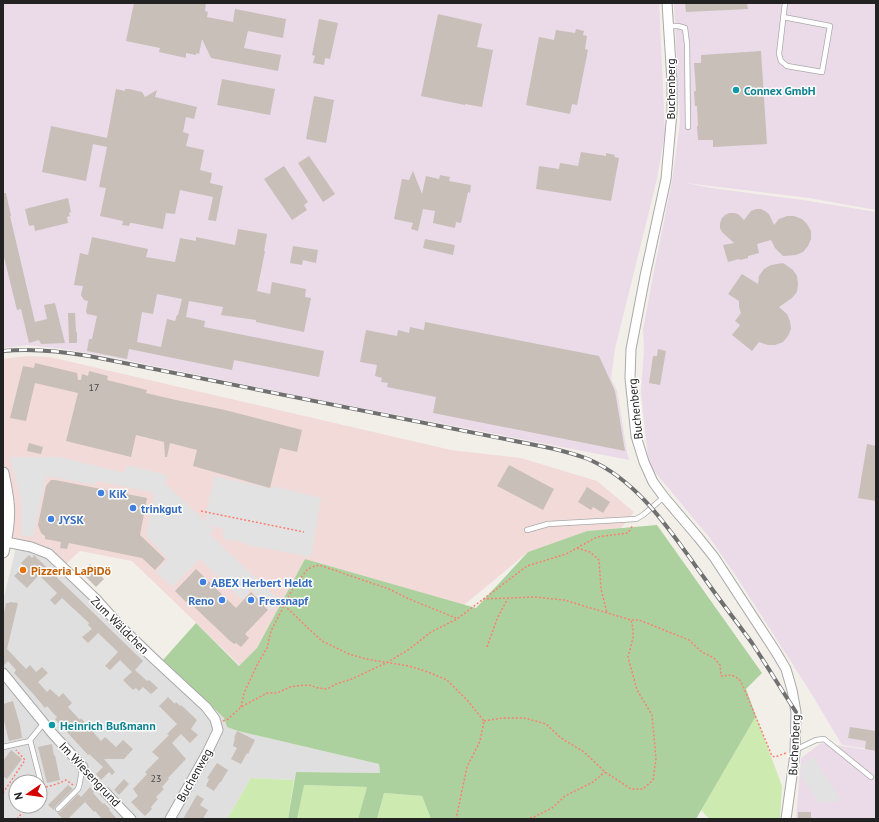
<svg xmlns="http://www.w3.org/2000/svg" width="879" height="822" viewBox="0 0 879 822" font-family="'PT Sans',sans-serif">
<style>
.residential{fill:#e0dfdf;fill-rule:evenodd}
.commercial{fill:#f2dad9}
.industrial{fill:#ebdbe8}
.grass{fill:#cdebb0}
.forest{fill:#add19e}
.parking{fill:#e2e2e2}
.building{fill:#c7bfb8;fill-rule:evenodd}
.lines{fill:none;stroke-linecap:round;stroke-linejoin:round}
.service-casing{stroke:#a9a9a9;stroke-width:6}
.minor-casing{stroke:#a9a9a9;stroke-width:11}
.tertiary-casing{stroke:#a9a9a9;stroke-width:13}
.path{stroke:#fa8072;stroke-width:1.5;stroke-dasharray:2 2;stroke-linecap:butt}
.service{stroke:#fff;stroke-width:4.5}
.minor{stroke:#fff;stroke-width:9}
.tertiary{stroke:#fff;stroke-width:11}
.rail-casing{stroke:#707070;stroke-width:4}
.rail{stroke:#fff;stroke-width:2.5;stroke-dasharray:8;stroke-linecap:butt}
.culture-dot{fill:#0f9aa8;stroke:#fff;stroke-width:1.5}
.shop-dot{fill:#3f7fe0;stroke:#fff;stroke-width:1.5}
.food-dot{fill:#e8710a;stroke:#fff;stroke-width:1.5}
.labels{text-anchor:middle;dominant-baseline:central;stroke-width:3;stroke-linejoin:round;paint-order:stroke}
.number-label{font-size:10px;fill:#4b4948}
.street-label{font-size:12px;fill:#222;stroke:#fff}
.culture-label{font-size:12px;font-weight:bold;fill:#0d838f;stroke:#fff;text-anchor:start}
.shop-label{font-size:12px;font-weight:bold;fill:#366cbe;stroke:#fff;text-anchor:start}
.food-label{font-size:12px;font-weight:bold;fill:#c56008;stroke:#fff;text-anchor:start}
</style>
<rect width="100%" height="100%" fill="#f2efe9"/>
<!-- residential -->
<path class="residential" d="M18,539L50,547L109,607L224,718L227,727L238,731L379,764L380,773L296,772L294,780L251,778L227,819H3V601ZM16,782H40V806H16Z"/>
<!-- commercial -->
<path class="commercial" d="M27,356L50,357L451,450L521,458L597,481L634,512L621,528L587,531L528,552L464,605L305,559L259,645L248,673L132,561L80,551L66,564L50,547L18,539L3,537V359Z"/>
<!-- industrial -->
<path class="industrial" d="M3,3H659L665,132L657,179L615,349L611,379L617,390L627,452L629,460L310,398L111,357L63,349L27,345L3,348Z
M674,3H876V210L809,198L686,183L711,188L803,200L876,212V750L842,745L811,693L736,576L709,537L649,465L645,431L641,391L644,349L643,330L653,276L672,181L680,123Z
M821,743L876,751V819H796L801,758Z"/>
<!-- grass -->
<path class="grass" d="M756,716L782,786L780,819H709L701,810Z
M251,778L294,780L288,819H227Z
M303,785L367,787L358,819H297Z
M384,793L422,796L431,819H377Z"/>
<!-- forest -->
<path class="forest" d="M657,525L762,673L746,689L756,716L696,819H431L422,796L384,793L377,819H358L367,787L304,785L297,819H288L296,772L380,773L379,764L238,731L227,727L224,718L163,660L196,623L239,666L257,648L305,559L476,608L528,552L587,531Z"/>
<!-- parking -->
<path class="parking" d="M10,457H60L125,473L127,465L167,475L165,483L214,530L210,535L279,600L272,611L251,590L242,600L200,559L172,587L156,572L168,559L146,535L154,497L151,492L97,481L96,485L46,476L33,537L22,535V503Z
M214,476L273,489V486L321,498L311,557L247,545L243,542L224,539L222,528L214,527L210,525L205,520Z
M813,757L842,801L819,803L801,775V765Z"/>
<!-- building -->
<path class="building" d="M134,3H206L205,11L208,12L207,17L233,22L235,9L286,19L283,38L248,31L244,48L281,55L278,71L211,58L202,39L199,54L196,53V55L186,53V58L159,52L160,48L126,41Z
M685,3H747L748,9L686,12Z
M438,14L482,24L477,47L493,50L482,107L465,104V105L421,96Z
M319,19L338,23L330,59L325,58L324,65L313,63L315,56L312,55Z
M576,29L584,31L583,35L587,36L585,49L588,50L577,105L572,104L570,114L526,105L539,37L554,40L556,30L575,33Z
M761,51L767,144L713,147V140H698L697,126H698L697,106H695L694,91H696L694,63H701V55Z
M222,79L275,89L270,115L217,105Z
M116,89L125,91V89H129L142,92L145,97L157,90L155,97L197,107L194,119L186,117L183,132L189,134L186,146L204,150L200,170L212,173L210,183L223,186L216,221L208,220L213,197L180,190L175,214L166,213L163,229L132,223H130L129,226L122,225L123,221L100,216L106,188L99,187L107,147L93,144L86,181L42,172L51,126L107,138Z
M314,96L334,100L326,143L306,139Z
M581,152L606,156V153L615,155L614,157L619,158L611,201L536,189L539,166L559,169L560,163L578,166Z
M309,156L335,194L323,202L298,163Z
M284,166L308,202L304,205L307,210L292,220L264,179Z
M413,171L422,194L426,176L439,179L440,175L450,177L449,181L471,185L470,193L468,192L461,223L456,222L455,228L433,223L435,211L423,209L418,231L411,229L413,223L394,219L402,179L409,180Z
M3,193H6L11,216H10L35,322L47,319L44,305L55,303L65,343L41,344L39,340L29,343L21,309L17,310L3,253Z
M68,198L71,212L69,213L70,216L67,217L68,223L35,231L34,225L29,226L25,209Z
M756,209H761L765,211L769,214L774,225L779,219L787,216H794L802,219L807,224L811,231V239L808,246L803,252L796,255L783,256L775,248L771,240L757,244L759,253L748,256V258L740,260L739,259L728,262L723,245L734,243L722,232L720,228V223L722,218L725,215L729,213H734L738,214L744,220L751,211Z
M238,229L267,234L264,251H265L257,291L270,294L272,282L306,289L305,297L311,298L304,332L256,322V320L221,315L223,307L189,301L186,317L205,321L204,327L324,351L319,377L234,360L232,370L129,349L127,359L87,351L89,339H92L97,316L87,314L86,311L88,301L84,300L81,295L83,286L74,285L80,253L88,255L92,237L148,249L146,257L175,262L180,238L196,241V237L235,245ZM157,294L182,299L178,315H177L175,321L167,319L161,347L137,342L142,312L153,314Z
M425,239L455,245L453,255L423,248Z
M293,246L318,250L316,263L303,260L302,265L290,263Z
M783,263L793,270L797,276L798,284L797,292L792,298L779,307L787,314L790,321L791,329L788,336L783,342L775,345H768L759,342L752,351L732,335L740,325L735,321L741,313L739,307V301L728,294L742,274L758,284L759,276L764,269L771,265Z
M68,313H75L76,332H77V343H69Z
M425,322L599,356L615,391L625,451L433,413L436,397L387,387L388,383L381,382L382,378L375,376L377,365L360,362L366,330L397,336L398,330L409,333L410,327L424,330Z
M658,349L666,351L660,385L649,383L653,356H657Z
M35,363L77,373L78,380H81L82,374L88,376L89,371L108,376L107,380L147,390L146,393L176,400L225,410L302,430L297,452L280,448L270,488L193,466L197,450L170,443L167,457H165L164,442L136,435L131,457L66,441L78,393L35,383L26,421L10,418L23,366L34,368Z
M29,443L43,447L41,454L27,451Z
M867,444L876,446V501L858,498Z
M509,465L554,489L543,510L497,486Z
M51,480H55L147,498L140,535L165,559L155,570L142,558L69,543L67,549L60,548L61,542L45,539V536L41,533L38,525L46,486L49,482Z
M587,487L610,502L603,513L593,507L591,510L578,502Z
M29,555L32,558L34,555L39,560L143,661L135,670L147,681L149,680L158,688L151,694L143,687L139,691L136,688L133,690L123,680L132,672L120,660L110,670L105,666L118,652L98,633L88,643L82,637L92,629L88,625L89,623L62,598L55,605L50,600L57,593L39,575L27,588L14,576L24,566L21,563Z
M90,564L104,579L96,587L82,573Z
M196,569L236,608L251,592L265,606H264L268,610L245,634L249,638L241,647L236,643L234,644L230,641L188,601L186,602L175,591Z
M10,602L18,603L7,649L26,669L30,665L36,672L42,667L48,673L38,682L47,692L50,689L59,697L63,693L72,703L68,707L80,720L81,718L101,741L105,737L116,747L123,740L133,749L124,759H104L115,772L112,775L109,772L101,780L96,774L103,767L89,754L88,755L55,719L57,717L52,712L47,706L45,708L35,696L14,673L16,670L8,661L3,666V618L6,603H9Z
M168,697L175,704L176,702L180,706L181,705L197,720L191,729L198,735L190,743L181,734L172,743L186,759L168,778L169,779L162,787L164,789L156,797L158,799L151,807L152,809L145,816L131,802L138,796L133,789L147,774L145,772L159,758L152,752L169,735L167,734L177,724L159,706Z
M13,701L20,725L22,738L9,741L3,717V704Z
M850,727L876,731V751L865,749L866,741L848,738Z
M237,731L255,740L248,754L247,753L241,764L231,759L237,748L233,746L235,738H234Z
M52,744L54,756L55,755L60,780L47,783L38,747Z
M11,750L22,759L7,779L3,776V761Z
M217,763L228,770L221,782H220L214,791L206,786L209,779L207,778Z
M124,779L129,784L119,795L114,790Z
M68,785L73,789L55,807L54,810L56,812L48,805Z
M90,787L94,792L93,793L103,804L104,803L110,809L109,810L117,819H102L95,811L94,812L85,802L68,819H63L56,812L57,813L60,812L78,794L81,797Z
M197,795L204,799L200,805L208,810L203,819H183Z
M798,812H811V819H798Z"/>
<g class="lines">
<defs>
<path id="service" d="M783,17L830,26L822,72L787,66L781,61L779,54L785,3
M669,26H678L685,28L687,44L688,127
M527,530L548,524L636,519L643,515L664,497
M3,747L30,741
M795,750L816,740L824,739L871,777
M40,788L41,783L30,740L44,723
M24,807L26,806
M58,809L78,789C81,782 80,775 83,767"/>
<path id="minor" d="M667,3L672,81V112L666,179L645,276L631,349L630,378L636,436L644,462L653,482L664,497L698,537L714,557L776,652L786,669L792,690L796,712L795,754L791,783L786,819
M6,542L31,547L49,554L96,599L120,626L152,657L180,683L206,707L215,719L218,730L207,753L170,819
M3,673L52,733L83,767
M105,792L131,819"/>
<path id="tertiary" d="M3,473C5,483 7,492 8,502C10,518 7,536 3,552"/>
</defs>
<!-- service casing -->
<use href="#service" class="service-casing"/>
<!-- minor casing -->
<use href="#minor" class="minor-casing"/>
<!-- tertiary casing -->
<use href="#tertiary" class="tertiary-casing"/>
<!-- path -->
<path class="path" d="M201,511L304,532
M577,548L590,552L599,560L601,589L607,613
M483,599L535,597L564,600L631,620H639L689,640L702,652L714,658L720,665L721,676L732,675L739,679L743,686L772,756L775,757L786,753
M274,603L281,602L310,630L322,641L349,654L366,659L409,666L428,672L447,680L467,700L484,721L480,741L467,767L456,819
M487,647L497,619L508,598
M241,707L244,693L258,663L267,648L271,631L293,588L307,570L312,567L319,565L389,589L409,599L456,618
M223,721L228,719L241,707L267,693H277L290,687L296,686L309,685L318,688L327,689L336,684L352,679L386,663L408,650L431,632L457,619L527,566L566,554L597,537L628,533L633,525
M484,721L502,718H525L546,724L561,738L584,752L605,772L631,789H643L653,780L656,759L652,715L637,690L628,657L633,638V628L631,620
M89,774L100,786
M46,787L57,784L66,780L73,785
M3,793L25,760L16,750
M17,819L22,813
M526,819L534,817L552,808L565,796L593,782L605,772"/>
<!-- service -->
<use href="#service" class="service"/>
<!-- minor -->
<use href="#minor" class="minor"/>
<!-- tertiary -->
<use href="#tertiary" class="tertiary"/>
<defs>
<path id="rail" d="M3,351C32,348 60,351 89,356L550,448C563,451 575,454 588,459C641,482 672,534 705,579C720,601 737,622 752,643C767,666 781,689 796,712"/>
</defs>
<!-- rail casing -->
<use href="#rail" class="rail-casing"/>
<!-- rail -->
<use href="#rail" class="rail"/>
</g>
<!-- markers -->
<g class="culture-dot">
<circle cx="736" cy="90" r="4"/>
<circle cx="52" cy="725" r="4"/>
</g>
<g class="shop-dot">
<circle cx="101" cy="493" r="4"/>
<circle cx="133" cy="508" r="4"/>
<circle cx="51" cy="519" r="4"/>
<circle cx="203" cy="582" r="4"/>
<circle cx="222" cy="600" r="4"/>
<circle cx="251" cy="600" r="4"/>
</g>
<circle class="food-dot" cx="23" cy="570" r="4"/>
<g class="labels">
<!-- number labels -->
<g class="number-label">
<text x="94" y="387">17</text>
<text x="156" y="778">23</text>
</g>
<!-- street labels -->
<g class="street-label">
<text transform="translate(670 89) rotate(-90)">Buchenberg</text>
<text transform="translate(635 409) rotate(-96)">Buchenberg</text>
<text transform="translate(120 625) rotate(45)">Zum Wäldchen</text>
<text transform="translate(794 745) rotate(-87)">Buchenberg</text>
<text transform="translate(90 774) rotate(47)">Im Wiesengrund</text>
<text transform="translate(194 775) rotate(-61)">Buchenweg</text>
</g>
<!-- culture labels -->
<g class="culture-label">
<text x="744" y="90">Connex GmbH</text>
<text x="60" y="725">Heinrich Bußmann</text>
</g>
<!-- shop labels -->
<g class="shop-label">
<text x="109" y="493">KiK</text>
<text x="141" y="508">trinkgut</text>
<text x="59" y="519">JYSK</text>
<text x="211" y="582">ABEX Herbert Heldt</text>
<text x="214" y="600" text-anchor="end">Reno</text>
<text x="259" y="600">Fressnapf</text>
</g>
<!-- food labels -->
<g class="food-label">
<text x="31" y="570">Pizzeria LaPiDö</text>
</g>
</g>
<!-- border -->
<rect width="879" height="822" fill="none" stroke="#222222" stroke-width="8"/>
<!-- north arrow -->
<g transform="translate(28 794) rotate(257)"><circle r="19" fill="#ffffff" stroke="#a7a7a7"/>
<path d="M0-3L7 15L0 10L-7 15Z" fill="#d40000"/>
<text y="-6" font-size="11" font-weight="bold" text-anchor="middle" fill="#222222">N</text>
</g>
</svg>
